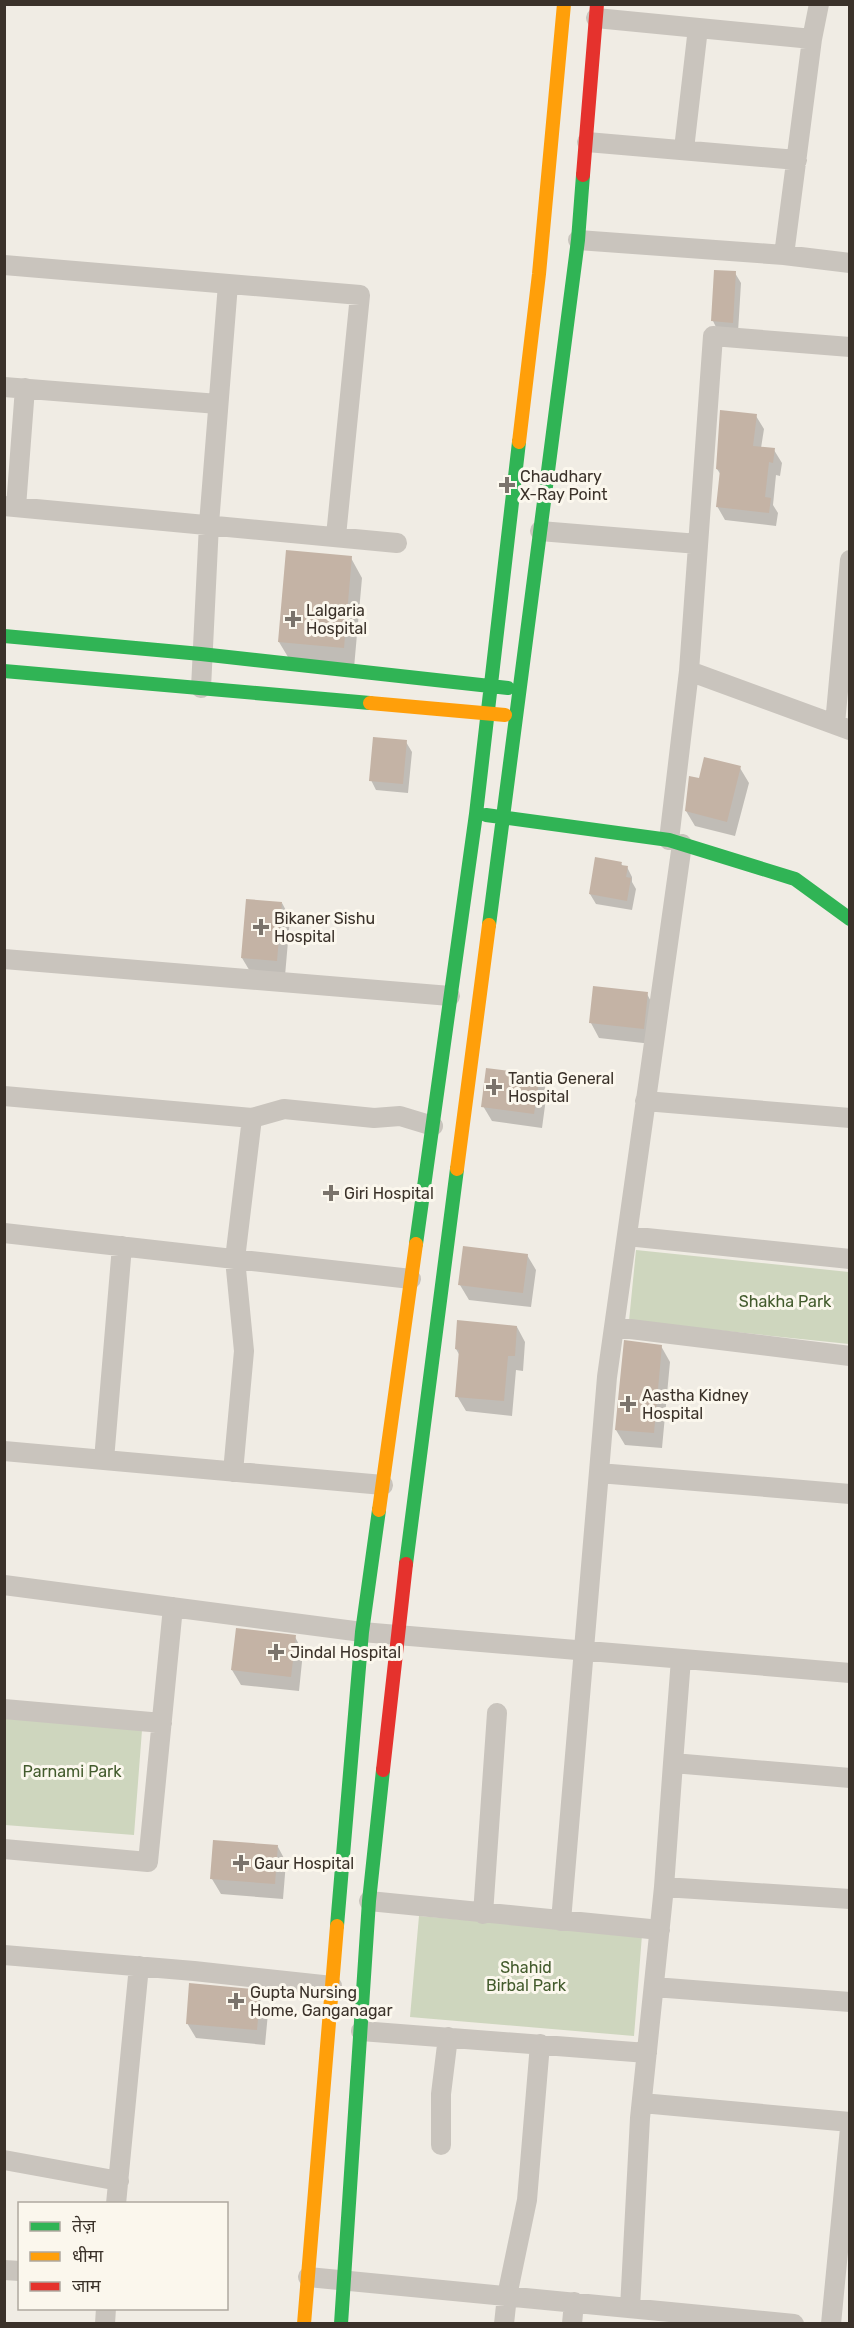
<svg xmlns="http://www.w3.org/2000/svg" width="854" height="2328" viewBox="0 0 854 2328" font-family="Rubik,'Noto Sans Devanagari',sans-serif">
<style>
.green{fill:#ced6be}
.shadow{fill:#0003}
.building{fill:#c4b3a5}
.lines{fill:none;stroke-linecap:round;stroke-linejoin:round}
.street{stroke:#c9c4bd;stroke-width:20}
.fast{stroke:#30b455;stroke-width:14}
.slow{stroke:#ff9f0a;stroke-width:14}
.jam{stroke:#e5322d;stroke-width:14}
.poi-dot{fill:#7a736b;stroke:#fbf7ed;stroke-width:2}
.labels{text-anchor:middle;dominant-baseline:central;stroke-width:6;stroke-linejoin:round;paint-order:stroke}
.poi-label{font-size:16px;fill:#3b322a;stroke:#fbf7ed;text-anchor:start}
.park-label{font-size:16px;fill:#435b2d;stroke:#fbf7ed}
</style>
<rect width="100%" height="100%" fill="#f0ece4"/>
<!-- green -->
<path class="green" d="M636,1250L849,1272V1344L629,1321Z
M4,1706L143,1717L134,1835L5,1825Z
M419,1916L642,1935L634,2036L410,2017Z"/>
<!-- shadow -->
<path class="shadow" d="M735,273L741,283L738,332L718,331L713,321Z
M756,416L764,429L761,448L774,450L782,463L780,476L776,475L773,505L778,513L776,526L725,520L717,506L721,475L717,469Z
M287,552L351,558L362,578L354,668L291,662L279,642Z
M406,742L412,752L408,793L376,790L371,780Z
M740,768L749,783L735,836L695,826L686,811L700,780Z
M621,863L623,867H627L632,877V882L636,889L632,910L596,904L590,894Z
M282,903L290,918L285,976L251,973L242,958Z
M647,994L655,1009L652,1044L599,1038L591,1023Z
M539,1076L547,1091L542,1128L492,1121L483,1106Z
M527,1255L536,1270L531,1307L469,1300L460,1285Z
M517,1327L525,1342L523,1371L516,1370L512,1416L466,1411L457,1396L460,1356L456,1349Z
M661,1346L670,1362L662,1448L625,1445L616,1430Z
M295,1637L303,1652L299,1691L241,1685L232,1670Z
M278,1847L286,1862L283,1899L221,1894L212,1879Z
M252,1991L256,1998H259L268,2013L265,2045L196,2038L187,2023Z"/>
<!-- building -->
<path class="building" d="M714,270L736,271L733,323L711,321Z
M720,410L757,414L753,446L775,448L773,463L769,462L765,497L771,498L769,513L716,507L720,470L716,469Z
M286,550L352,556L344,648L278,642Z
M373,737L407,740L403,784L369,781Z
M704,757L741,766L727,822L685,811L689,776L699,778Z
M595,857L622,862L621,865L628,866L626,877L631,878L627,901L589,894Z
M246,899L282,902L277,961L241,958Z
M593,986L648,992L644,1029L589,1023Z
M486,1068L540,1075L534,1114L481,1107Z
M463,1246L528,1254L523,1293L458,1285Z
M457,1320L517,1326L515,1356H508L504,1401L455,1397L459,1350L455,1349Z
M624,1340L662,1345L654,1433L615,1430Z
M236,1628L296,1635L291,1677L231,1670Z
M213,1840L278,1845L275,1884L210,1879Z
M189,1983L252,1989V1996L260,1997L257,2030L186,2024Z"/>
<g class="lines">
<!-- street -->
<path class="street" d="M596,18L812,39L784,255
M812,39L819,4
M587,142L797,160
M684,149L698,28
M578,240L784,255L850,263
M4,265L360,295L336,536
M850,347L713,336L689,671L850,730
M4,387L218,404
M4,506L397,543
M16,507L25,388
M540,531L698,544
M201,688L209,524L228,284
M835,724L850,560
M669,840L689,671
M4,959L450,996
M4,1096L252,1118L235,1259L244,1351L233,1472
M645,1101L850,1118
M252,1118L284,1109L374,1118L400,1116L433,1126
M4,1233L411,1279
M627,1236L850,1259
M614,1327L850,1356
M4,1451L383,1485
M104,1460L122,1246
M599,1473L850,1494
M4,1585L362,1632L850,1673
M681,1659L673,1763L850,1778
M4,1709L162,1723
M4,1849L148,1862L173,1607
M664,1887L673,1763
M369,1901L660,1930
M483,1914L497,1713
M561,1921L607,1377L682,844
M4,1955L194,1971L332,1986
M654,1987L850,2002
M361,2031L647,2053
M642,2103L850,2122
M441,2145V2094L448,2037
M4,2160L119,2181
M116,2204L139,1966
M4,2270L20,2271
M308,2277L794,2324
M630,2308L640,2118L664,1887L850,1899
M105,2324L106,2308
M504,2324L507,2296L527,2200L540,2044
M572,2324L574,2302
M831,2324L850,2128"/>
<!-- fast -->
<path class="fast" d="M4,636L201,654L508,688
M4,671L370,703
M486,815L669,840L795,879L850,919
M489,925L578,240L583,175
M416,1244L476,814L519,442
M406,1564L457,1169
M337,1926L362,1632L379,1510
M341,2324L369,1901L383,1770"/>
<!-- slow -->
<path class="slow" d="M519,442L539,274L564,4
M370,703L505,715
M457,1169L489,925
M379,1510L416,1244
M304,2324L337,1926"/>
<!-- jam -->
<path class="jam" d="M583,175L597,4
M383,1770L406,1564"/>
</g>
<!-- markers -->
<g class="poi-dot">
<path d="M504 476h6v6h6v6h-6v6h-6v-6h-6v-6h6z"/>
<path d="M290 610h6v6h6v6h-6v6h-6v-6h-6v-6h6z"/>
<path d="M258 918h6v6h6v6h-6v6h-6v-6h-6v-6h6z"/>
<path d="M491 1078h6v6h6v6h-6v6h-6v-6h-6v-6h6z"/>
<path d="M328 1184h6v6h6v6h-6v6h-6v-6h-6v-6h6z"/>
<path d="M625 1395h6v6h6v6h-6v6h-6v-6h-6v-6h6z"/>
<path d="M273 1643h6v6h6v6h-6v6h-6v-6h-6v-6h6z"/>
<path d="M238 1854h6v6h6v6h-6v6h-6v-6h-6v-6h6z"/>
<path d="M233 1992h6v6h6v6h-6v6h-6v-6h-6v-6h6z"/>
</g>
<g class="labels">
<!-- poi labels -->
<g class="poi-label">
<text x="520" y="476">Chaudhary<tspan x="520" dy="18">X-Ray Point</tspan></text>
<text x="306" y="610">Lalgaria<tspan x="306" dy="18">Hospital</tspan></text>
<text x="274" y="918">Bikaner Sishu<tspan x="274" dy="18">Hospital</tspan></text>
<text x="508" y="1078">Tantia General<tspan x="508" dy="18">Hospital</tspan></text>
<text x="344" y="1193">Giri Hospital</text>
<text x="642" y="1395">Aastha Kidney<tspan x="642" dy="18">Hospital</tspan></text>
<text x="290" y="1652">Jindal Hospital</text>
<text x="254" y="1863">Gaur Hospital</text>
<text x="250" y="1992">Gupta Nursing<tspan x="250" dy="18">Home, Ganganagar</tspan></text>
</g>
<!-- park labels -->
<g class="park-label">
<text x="785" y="1301">Shakha Park</text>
<text x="72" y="1771">Parnami Park</text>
<text x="526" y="1967">Shahid<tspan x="526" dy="18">Birbal Park</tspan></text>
</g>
</g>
<!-- border -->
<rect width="854" height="2328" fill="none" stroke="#3b322a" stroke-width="12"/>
<!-- legend -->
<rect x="18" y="2202" width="210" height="108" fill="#fbf7ed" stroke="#aea89f" stroke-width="1.5"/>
<rect x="30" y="2222" width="30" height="9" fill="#30b455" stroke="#aea89f" stroke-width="1.5"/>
<text x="72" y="2232" font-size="18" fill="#3b322a">तेज़</text>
<rect x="30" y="2252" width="30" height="9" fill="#ff9f0a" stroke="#aea89f" stroke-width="1.5"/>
<text x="72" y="2262" font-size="18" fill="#3b322a">धीमा</text>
<rect x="30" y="2282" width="30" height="9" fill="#e5322d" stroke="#aea89f" stroke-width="1.5"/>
<text x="72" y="2292" font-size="18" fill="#3b322a">जाम</text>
</svg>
